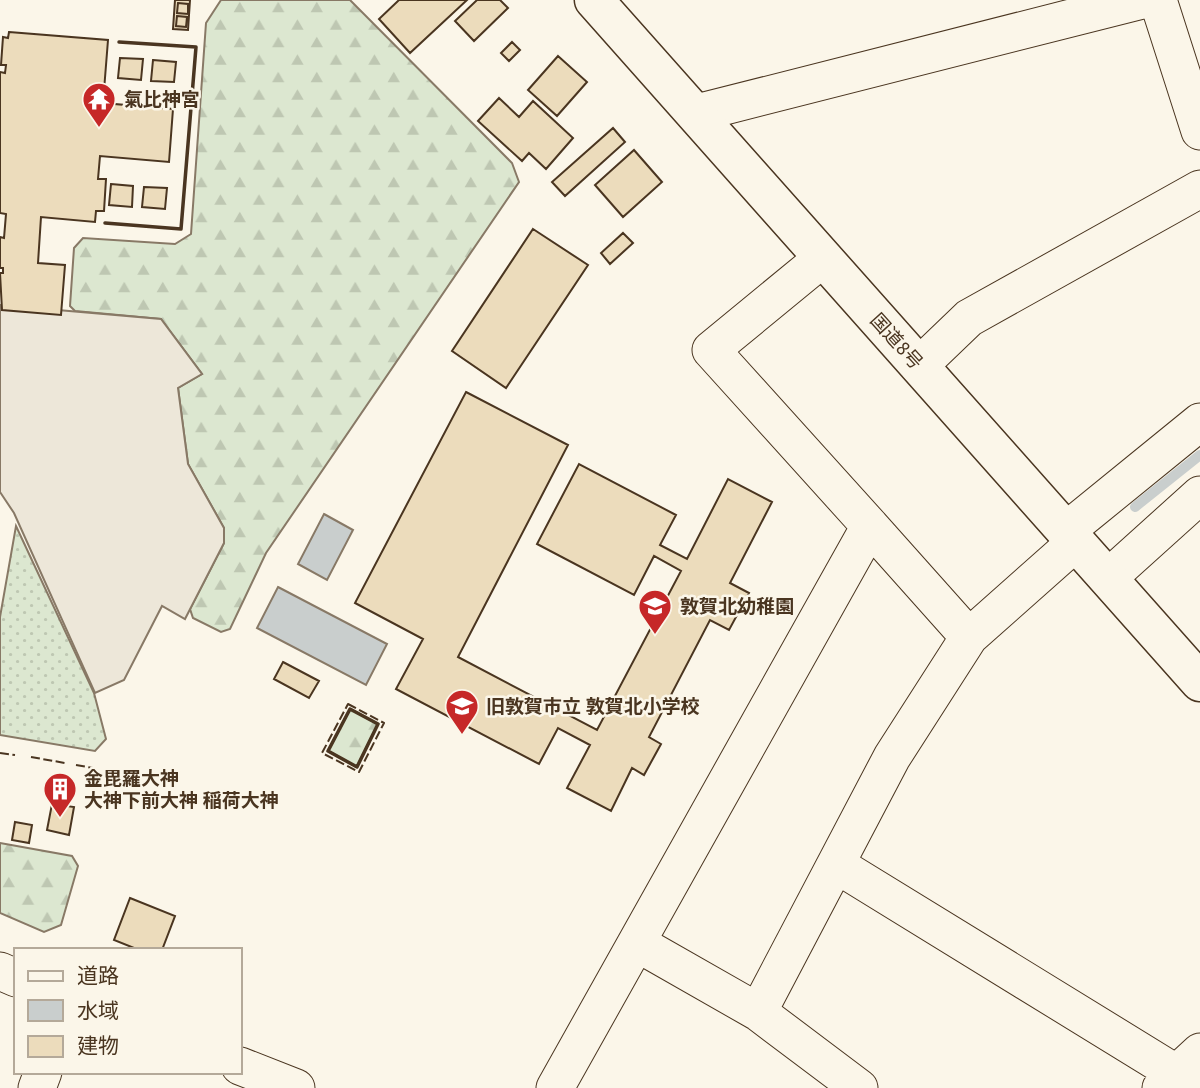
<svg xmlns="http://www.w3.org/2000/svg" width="1200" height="1088" viewBox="0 0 1200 1088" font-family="'PT Sans','Noto Sans JP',sans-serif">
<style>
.grass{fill:url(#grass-dots);stroke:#887966;stroke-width:2}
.forest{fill:url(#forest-firs);stroke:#887966;stroke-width:2}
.parking{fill:#ede7d9;stroke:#887966;stroke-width:2}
.water{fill:#c9cecd;stroke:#887966;stroke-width:2}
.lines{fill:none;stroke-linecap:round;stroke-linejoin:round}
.stream{stroke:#c9cecd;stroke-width:10}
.building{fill:#ecdcbc;stroke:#4a3520;stroke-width:2}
.minor-casing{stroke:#4a3520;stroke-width:39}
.highway-casing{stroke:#4a3520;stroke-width:41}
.minor{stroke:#fbf6e9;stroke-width:37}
.highway{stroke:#fbf6e9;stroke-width:38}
.fence{stroke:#4a3520;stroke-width:2;stroke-dasharray:9 3.5;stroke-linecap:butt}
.wall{stroke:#4a3520;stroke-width:3.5}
.labels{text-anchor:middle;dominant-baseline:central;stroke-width:5;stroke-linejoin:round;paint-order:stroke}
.poi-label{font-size:19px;font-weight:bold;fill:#4a3520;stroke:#fbf6e9;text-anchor:start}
.street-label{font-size:19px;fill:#4a3520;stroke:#fbf6e9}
</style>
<defs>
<pattern id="grass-dots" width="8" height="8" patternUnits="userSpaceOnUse" patternTransform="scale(1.75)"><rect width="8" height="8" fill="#dce7d0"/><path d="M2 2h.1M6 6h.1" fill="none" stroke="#bec7b2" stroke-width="1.8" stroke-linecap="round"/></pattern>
<pattern id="forest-firs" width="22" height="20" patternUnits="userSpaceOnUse" patternTransform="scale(1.75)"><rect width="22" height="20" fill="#dce7d0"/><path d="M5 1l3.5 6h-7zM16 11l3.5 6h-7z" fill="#bec7b2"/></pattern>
</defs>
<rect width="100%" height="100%" fill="#fbf6e9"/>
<!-- grass -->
<path class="grass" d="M16,526L94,693L106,739L95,751L0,735V617Z"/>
<!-- forest -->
<path class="forest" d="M221,0H350L512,163L519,182L266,553L230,629L221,632L193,618L190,609L224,543V528L188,464L178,388L202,374L161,319L75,311L70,306L74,248L83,238L175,244L191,234L206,23Z
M350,709L378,724L357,767L328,751Z
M0,843L72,856L78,866L61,925L44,932L0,913Z"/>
<!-- parking -->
<path class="parking" d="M0,305L161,319L202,374L178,388L188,464L224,528V543L185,619L162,606L124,680L95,693L14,513L0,492Z"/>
<!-- water -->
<path class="water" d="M324,514L353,530L327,580L298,564Z
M278,587L387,644L366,685L257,628Z"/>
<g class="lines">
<!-- stream -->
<path class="stream" d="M1135,507L1200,455"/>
</g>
<!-- building -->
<path class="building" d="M175,0H190L188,30L173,29Z
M399,0H467L410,53L379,19Z
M477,0H500L508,8L474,41L455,21Z
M178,3L188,4V14L177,13Z
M177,16L187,17L186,27L176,26Z
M9,32L108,40L103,103L173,109L169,162L100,156L98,179H106L104,211H96L95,222L41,217L38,263L65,265L61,315L2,310L0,273H3V268H0V237L4,238L6,214L0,213V72L5,73L6,65H1L3,37L8,38Z
M512,42L520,50L509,61L501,53Z
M558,56L587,82L557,116L528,90Z
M120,58L143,59L141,80L118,78Z
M153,60L176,62L174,82L151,81Z
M499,98L519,117L533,101L573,138L546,169L529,153L522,161L478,121Z
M613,128L625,142L565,196L552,182Z
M634,150L662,182L623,217L595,185Z
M111,184L133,186L132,207L109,205Z
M144,187L167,188L165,209L142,207Z
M533,229L588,265L506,388L452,351Z
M623,233L633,243L610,264L601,253Z
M466,392L568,445L458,657L597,730L681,571L654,556L634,595L537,544L579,464L676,515L660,545L687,559L728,479L772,502L730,583L749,593L729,630L710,620L649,737L661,744L644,775L632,768L611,811L567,788L590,745L558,728L539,764L396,689L423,639L355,603Z
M283,662L319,681L309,698L274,679Z
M52,804L74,807L69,835L47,830Z
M15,822L32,825L29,843L12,840Z
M130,898L175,916L162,950H139L114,940Z"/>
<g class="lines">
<defs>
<path id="minor" d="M1158,0L1200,131
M697,113L1142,0
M823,258L711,350L870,526
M919,366L969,318L1200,189
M1066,531L1200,422
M1108,578L1200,495
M837,865L1177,1074L1191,1088
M637,943L758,1012L859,1088
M0,971L16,978
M758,1012L892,757L969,637L1076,542
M240,1066L296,1088
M37,1088L43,1072
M555,1088L870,526L969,637
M1161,1088L1200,1052"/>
<path id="highway" d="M594,0L1200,682"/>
</defs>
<!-- minor casing -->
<use href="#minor" class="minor-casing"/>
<!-- highway casing -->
<use href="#highway" class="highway-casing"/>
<!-- minor -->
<use href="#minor" class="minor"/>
<!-- highway -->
<use href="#highway" class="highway"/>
<!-- fence -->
<path class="fence" d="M348,704L384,723L359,772L322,753Z
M0,753L15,755
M31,757L65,763
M76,765L93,768"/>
<!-- wall -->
<path class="wall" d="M105,223L181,229L196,47L119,42
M350,709L378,724L357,767L328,751Z"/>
</g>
<!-- icons -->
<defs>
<symbol id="temple-pin" viewBox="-11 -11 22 30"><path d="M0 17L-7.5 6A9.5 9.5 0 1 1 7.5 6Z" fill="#c62828" stroke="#fbf6e9"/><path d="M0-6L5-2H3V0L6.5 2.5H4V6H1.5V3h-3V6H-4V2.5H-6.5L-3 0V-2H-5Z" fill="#fff"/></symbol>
<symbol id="school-pin" viewBox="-11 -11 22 30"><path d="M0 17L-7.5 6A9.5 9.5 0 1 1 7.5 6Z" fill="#c62828" stroke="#fbf6e9"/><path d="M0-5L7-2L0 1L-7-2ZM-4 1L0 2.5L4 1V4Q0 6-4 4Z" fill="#fff"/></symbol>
<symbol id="building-pin" viewBox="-11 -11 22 30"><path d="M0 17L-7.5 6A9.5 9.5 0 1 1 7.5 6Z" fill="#c62828" stroke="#fbf6e9"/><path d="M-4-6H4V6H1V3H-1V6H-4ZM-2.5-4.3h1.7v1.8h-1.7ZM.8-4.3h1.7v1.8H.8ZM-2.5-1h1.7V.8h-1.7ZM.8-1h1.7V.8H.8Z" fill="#fff"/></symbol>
</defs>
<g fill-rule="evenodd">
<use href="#temple-pin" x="80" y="80" width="38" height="52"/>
<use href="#school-pin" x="636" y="587" width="38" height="52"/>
<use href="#school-pin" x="443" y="687" width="38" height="52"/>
<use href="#building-pin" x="41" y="770" width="38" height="52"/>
</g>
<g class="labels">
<!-- poi labels -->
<g class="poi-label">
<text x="124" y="99">氣比神宮</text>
<text x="680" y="606">敦賀北幼稚園</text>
<text x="486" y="706">旧敦賀市立 敦賀北小学校</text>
<text x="84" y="778">金毘羅大神<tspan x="84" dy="22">大神下前大神 稲荷大神</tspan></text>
</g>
<!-- street labels -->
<g class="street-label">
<text transform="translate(897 341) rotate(48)">国道8号</text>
</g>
</g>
<!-- legend -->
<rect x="14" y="948" width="228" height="126" fill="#fbf6e9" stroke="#b4a999" stroke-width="2"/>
<rect x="28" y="971" width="35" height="10" fill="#fbf6e9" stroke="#b4a999" stroke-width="2"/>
<text x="77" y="983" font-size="21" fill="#4a3520">道路</text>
<rect x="28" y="1000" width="35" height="21" fill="#c9cecd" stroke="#b4a999" stroke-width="2"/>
<text x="77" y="1018" font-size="21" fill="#4a3520">水域</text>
<rect x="28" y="1036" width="35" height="21" fill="#ecdcbc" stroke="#b4a999" stroke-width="2"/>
<text x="77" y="1053" font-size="21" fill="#4a3520">建物</text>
</svg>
